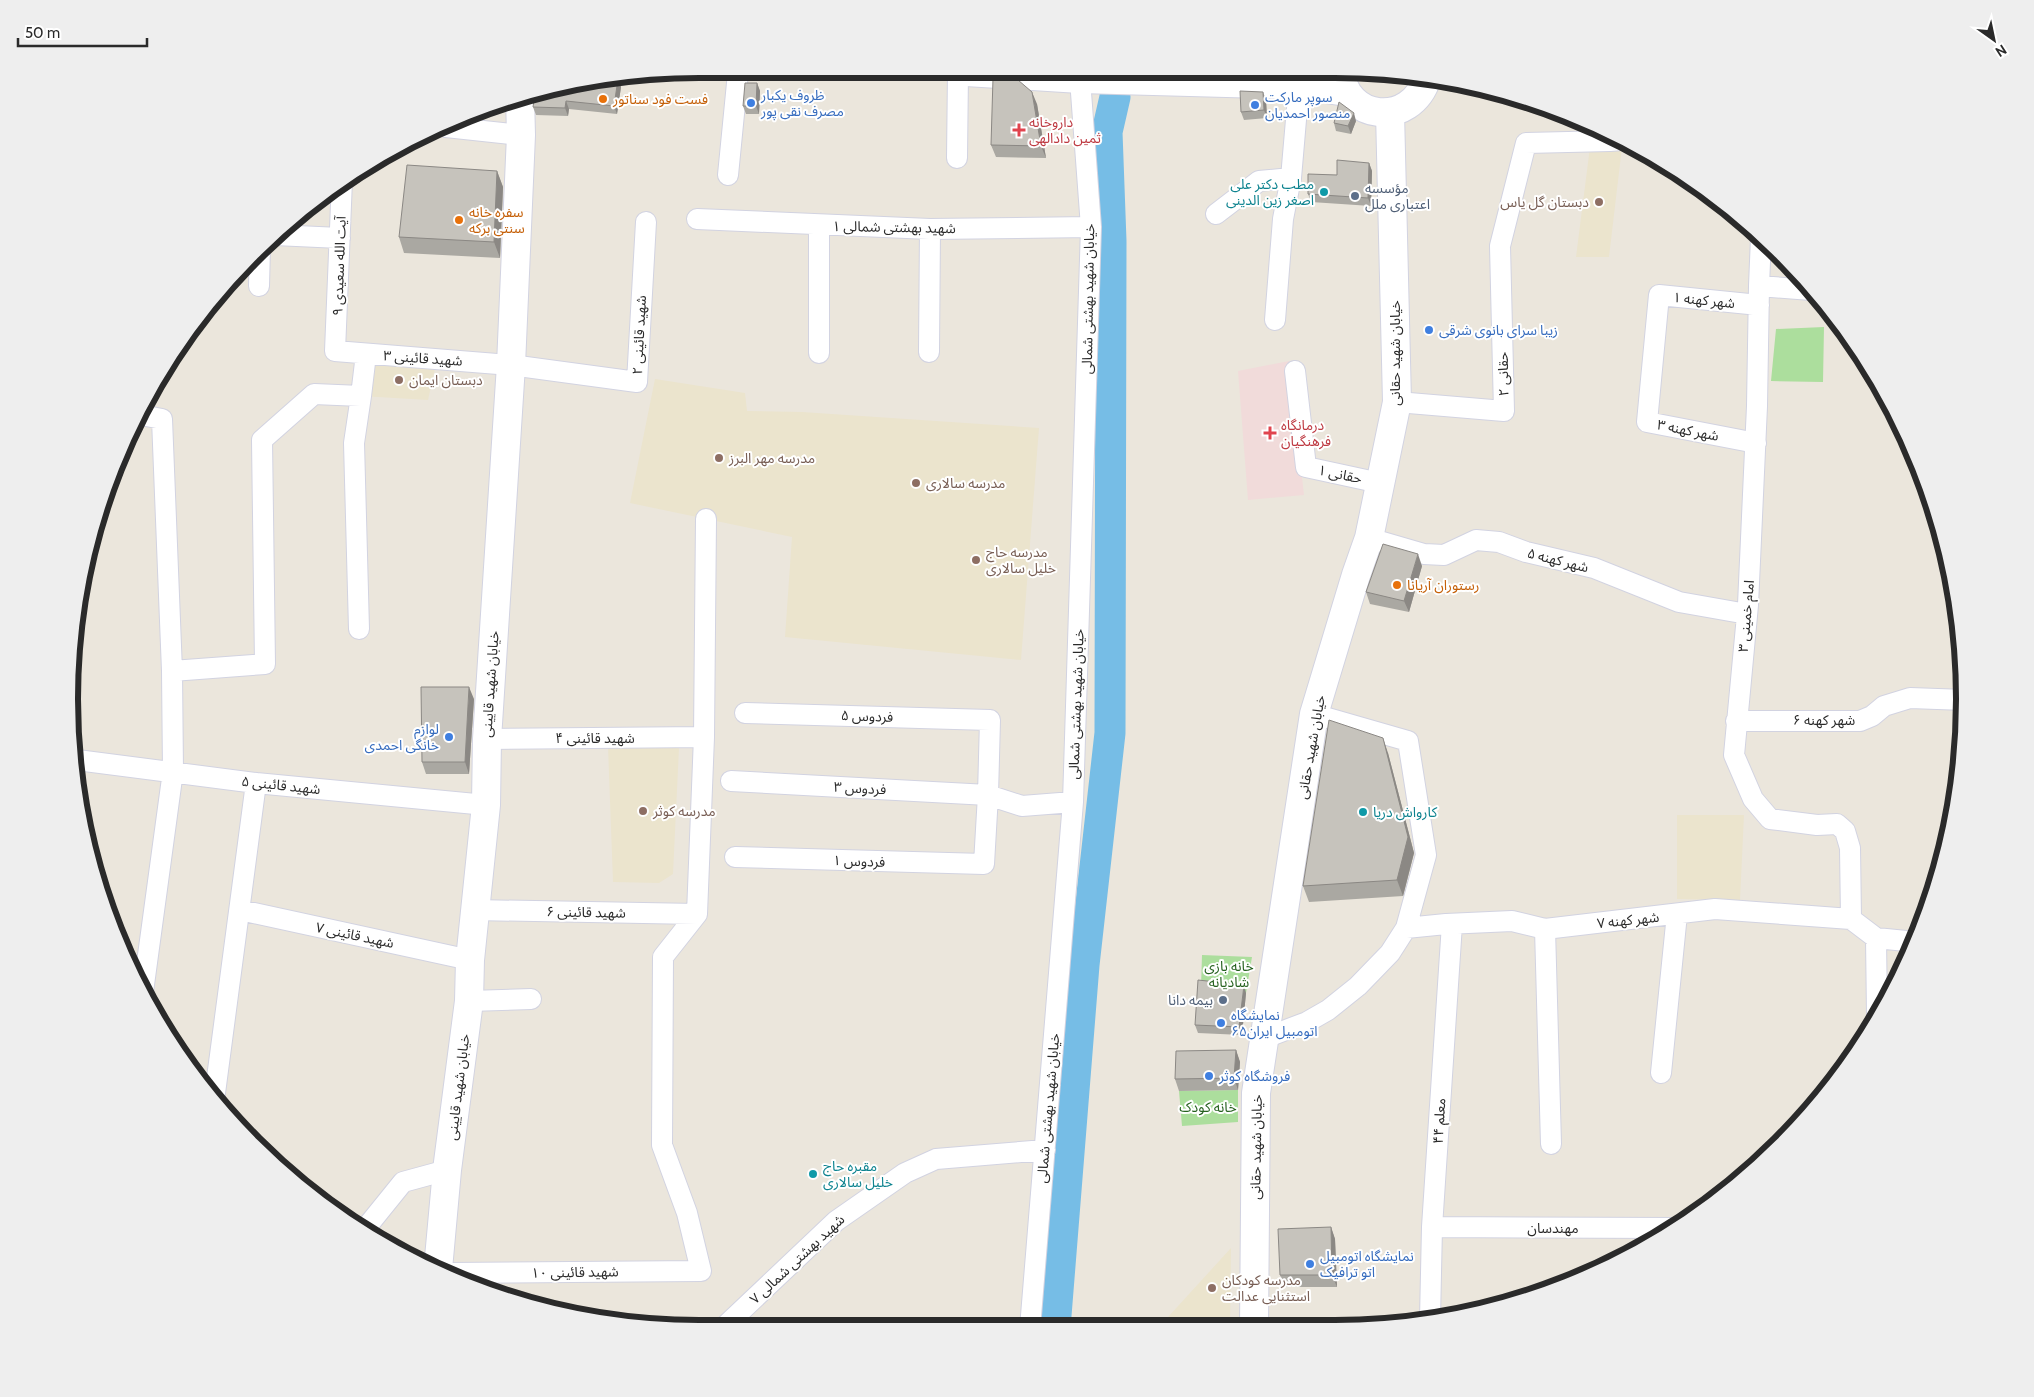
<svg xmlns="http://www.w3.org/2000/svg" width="2034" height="1397" viewBox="0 0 2034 1397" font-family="Cabin,'Noto Sans Arabic',sans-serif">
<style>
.education{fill:#ebe4cd}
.medical{fill:#f1dbda}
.grass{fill:#acde9d}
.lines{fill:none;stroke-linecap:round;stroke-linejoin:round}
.river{stroke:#76bde6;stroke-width:31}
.street-casing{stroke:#d2d3e1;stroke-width:22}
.secondary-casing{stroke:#d2d3e1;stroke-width:30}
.street{stroke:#fff;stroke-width:20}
.secondary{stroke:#fff;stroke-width:28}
.wall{fill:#aaa8a2}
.shaded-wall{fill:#8b8884}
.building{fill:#c6c3bc;stroke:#8b8884}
.food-dot{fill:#e8710a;stroke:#fff;stroke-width:2}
.shop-dot{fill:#3f7fe0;stroke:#fff;stroke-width:2}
.health-dot{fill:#e0444e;stroke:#fff;stroke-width:2}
.culture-dot{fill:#0f9aa8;stroke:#fff;stroke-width:2}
.service-dot{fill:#5c6f8a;stroke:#fff;stroke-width:2}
.education-dot{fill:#8d6e63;stroke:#fff;stroke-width:2}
.labels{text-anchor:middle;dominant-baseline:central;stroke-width:4;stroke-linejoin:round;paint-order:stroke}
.shop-label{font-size:14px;fill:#366cbe;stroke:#fff;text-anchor:start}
.food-label{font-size:14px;fill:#c56008;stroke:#fff;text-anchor:start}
.health-label{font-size:14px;fill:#be3a42;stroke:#fff;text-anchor:start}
.culture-label{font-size:14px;fill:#0d838f;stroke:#fff;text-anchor:start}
.service-label{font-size:14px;fill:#4e5e75;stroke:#fff;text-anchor:start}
.education-label{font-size:14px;fill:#785e54;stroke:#fff;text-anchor:start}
.street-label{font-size:14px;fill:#2a2a2a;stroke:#fff}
.park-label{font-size:14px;fill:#26611f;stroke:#fff}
.rim{fill:none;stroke:#2a2a2a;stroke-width:6}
</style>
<rect width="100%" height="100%" fill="#ebe6dc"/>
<!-- education -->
<path class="education" d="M1590,147H1622L1609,257H1576Z
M370,360L436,364L428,400L361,396Z
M655,379L745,393L747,411L802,412L1039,428L1021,660L785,637L792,537L630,503Z
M608,746L679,748L673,874L659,883L613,882Z
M1677,815H1744L1740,900L1677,899Z
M1231,1248L1230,1328H1158Z"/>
<!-- medical -->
<path class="medical" d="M1289,361L1304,495L1248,500L1238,371Z"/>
<!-- grass -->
<path class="grass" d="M1824,327L1823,382L1771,381L1776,329Z
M1202,955L1252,957L1246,993L1201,988Z
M1238,1090V1122L1182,1126L1179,1091Z"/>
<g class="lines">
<!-- river -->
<path class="river" d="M1055,1328L1084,965L1110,733L1111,241L1107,132L1115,97"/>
<defs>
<path id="street" d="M446,127L521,135
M957,158L958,72
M728,175L738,73
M342,180L335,351L511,365L637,382L646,222
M1216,214L1259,181L1291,178
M697,219L930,229L1091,227
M275,235L340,238
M1761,237L1759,286L1757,406L1748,605L1734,755L1753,799L1770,819L1817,825L1837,824L1845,831L1850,848L1851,919
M259,286L260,247
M1759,286L1811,290
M1275,320L1283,219L1291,178L1299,85
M929,352L930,229
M819,353V225
M1295,371L1306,467L1380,483
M1397,402L1504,411L1500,246L1526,143L1610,141L1622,140V138
M141,415L162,419L172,671L173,771L143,992
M1756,443L1647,422L1659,295L1759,305
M1369,538L1424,554L1444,555L1476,540L1499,542L1526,552L1594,568L1679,602L1747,614
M359,629L354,443L361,396
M172,671L265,664L262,440L314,394L361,396L366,354
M1736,721H1860L1872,716L1884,706L1910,698L1965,700
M487,739L704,737
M77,760L256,783L486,805
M731,781L988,795L1022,806L1073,802
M735,857L984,864L988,795L990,720L745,713
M240,910L470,960
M474,910L697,914
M1851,919L1876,938L1916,942
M1406,928L1446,924L1512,921L1545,929L1715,909L1851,919
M1545,929L1551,1144
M1876,938L1877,1015
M469,1001L531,999
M1265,1038L1307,1022L1328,1010L1358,986L1390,953L1406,928L1426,855L1408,741L1314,714
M1661,1073L1677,914
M215,1093L256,783
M1432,1227L1675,1228
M365,1229L403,1182L447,1170
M450,1273L701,1271L687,1213L662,1145L663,957L697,914L704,737L706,519
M1430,1319L1432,1227L1452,924
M723,1328L836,1221L905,1173L936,1159L1045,1150
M1030,1328L1073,802L1091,227L1080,79"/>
<path id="secondary" d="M1340,69C1344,122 1411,128 1427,78
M966,72L1080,79L1299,85L1346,92
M438,1269L447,1170L469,1001L470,960L486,805L487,739L511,365L521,135L520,97
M1254,1328L1256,1093L1314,714L1356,575L1369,538L1397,402L1390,112"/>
</defs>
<!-- street casing -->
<use href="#street" class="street-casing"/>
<!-- secondary casing -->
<use href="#secondary" class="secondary-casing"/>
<!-- street -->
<use href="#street" class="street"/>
<!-- secondary -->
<use href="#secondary" class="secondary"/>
</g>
<!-- wall -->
<path class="wall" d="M618,79L621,87L617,114L569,109L568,116L536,115L533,107Z
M757,83L760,91L759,114H746L743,106Z
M1266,100L1267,118L1244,120L1241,112Z
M1037,104L1046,158L996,157L991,145Z
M1356,121L1351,134L1336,131L1334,123Z
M1369,163L1372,171L1371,206L1311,202L1308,194Z
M497,171L503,187L500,258L404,253L399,237Z
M1422,566L1409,612L1370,604L1366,592Z
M1953,575L1957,614H1953L1949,603Z
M474,699L469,774H426L422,762Z
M1388,753L1414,853L1403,896L1309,902L1303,886Z
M1246,993L1242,1035L1198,1033L1195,1025Z
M1236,1050L1240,1062L1238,1090L1179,1091L1175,1079Z
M1331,1227L1335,1239L1337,1287H1285L1280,1275Z"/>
<!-- shaded-wall -->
<path class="shaded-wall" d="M618,79L621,87L617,114L614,106Z
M757,83L760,91L759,114L756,106Z
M1032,92L1037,104L1046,158L1041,146Z
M1263,92L1266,100L1267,118L1264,110Z
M566,101L569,109L568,116L565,108Z
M1354,113L1356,121L1351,134L1348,126Z
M1369,163L1372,171L1371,206L1368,198Z
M497,171L503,187L500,258L494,242Z
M1418,554L1422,566L1409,612L1404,601Z
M469,687L474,699L469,774L465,762Z
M1383,738L1388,753L1414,853L1403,896L1397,880Z
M1244,985L1246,993L1242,1035L1239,1027Z
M1236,1050L1240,1062L1238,1090L1234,1078Z
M1331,1227L1335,1239L1337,1287L1332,1275Z"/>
<!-- building -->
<path class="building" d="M603,77L618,79L614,106L566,101L565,108L533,107L535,93Z
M993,78L1018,80L1032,92L1041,146L991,145Z
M745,83H757L756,106H743Z
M1240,91L1263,92L1264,110L1241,112Z
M1339,102L1354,113L1348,126L1334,123Z
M1337,160L1369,163L1368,198L1308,194V174L1337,175Z
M407,165L497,171L494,242L399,237Z
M1383,544L1418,554L1404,601L1366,592Z
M1952,573L1953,575L1956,603H1949Z
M421,687H469L465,762H422Z
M1329,720L1383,738L1408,837L1397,880L1303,886Z
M1198,980L1244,985L1239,1027L1195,1025Z
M1236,1050L1234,1078L1175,1079L1176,1051Z
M1331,1227L1332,1275H1280L1278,1229Z"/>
<!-- markers -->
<g class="food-dot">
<circle cx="603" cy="99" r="5"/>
<circle cx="459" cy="220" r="5"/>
<circle cx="1397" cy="585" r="5"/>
</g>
<g class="shop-dot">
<circle cx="751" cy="103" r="5"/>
<circle cx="1255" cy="105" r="5"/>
<circle cx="1429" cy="330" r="5"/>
<circle cx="449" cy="737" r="5"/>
<circle cx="1221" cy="1023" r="5"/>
<circle cx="1209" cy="1076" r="5"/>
<circle cx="1310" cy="1264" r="5"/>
</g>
<g class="health-dot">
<path d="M1016.5 122.5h5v5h5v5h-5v5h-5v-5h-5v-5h5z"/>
<path d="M1267.5 425.5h5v5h5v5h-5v5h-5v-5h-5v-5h5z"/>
</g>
<g class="culture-dot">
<circle cx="1324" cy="192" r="5"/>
<circle cx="1363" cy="812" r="5"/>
<circle cx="813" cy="1174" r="5"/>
</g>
<g class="service-dot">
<circle cx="1355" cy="196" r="5"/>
<circle cx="1223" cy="1000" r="5"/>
</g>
<g class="education-dot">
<circle cx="1599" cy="202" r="5"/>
<circle cx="399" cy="380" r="5"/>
<circle cx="719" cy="458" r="5"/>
<circle cx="916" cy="483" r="5"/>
<circle cx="976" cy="560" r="5"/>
<circle cx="643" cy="811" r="5"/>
<circle cx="1212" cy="1288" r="5"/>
</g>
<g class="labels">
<!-- shop labels -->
<g class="shop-label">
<text x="761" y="95">ظروف یکبار<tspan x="761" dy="16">مصرف نقی پور</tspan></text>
<text x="1265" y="97">سوپر مارکت<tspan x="1265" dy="16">منصور احمدیان</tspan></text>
<text x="1439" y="330">زیبا سرای بانوی شرقی</text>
<text x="439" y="729" text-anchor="end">لوازم<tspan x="439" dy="16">خانگی احمدی</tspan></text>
<text x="1231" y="1015">نمایشگاه<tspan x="1231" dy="16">اتومبیل ایران۶۵</tspan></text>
<text x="1219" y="1076">فروشگاه کوثر</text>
<text x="1320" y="1256">نمایشگاه اتومبیل<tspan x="1320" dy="16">اتو ترافیک</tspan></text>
</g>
<!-- food labels -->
<g class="food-label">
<text x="613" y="99">فست فود سناتور</text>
<text x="469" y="212">سفره خانه<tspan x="469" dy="16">سنتی برکه</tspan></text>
<text x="1407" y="585">رستوران آریانا</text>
</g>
<!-- health labels -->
<g class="health-label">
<text x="1029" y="122">داروخانه<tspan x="1029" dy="16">ثمین دادالهی</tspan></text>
<text x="1281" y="425">درمانگاه<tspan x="1281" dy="16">فرهنگیان</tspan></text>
</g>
<!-- culture labels -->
<g class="culture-label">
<text x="1314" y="184" text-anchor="end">مطب دکتر علی<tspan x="1314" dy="16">اصغر زین الدینی</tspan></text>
<text x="1373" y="812">کارواش دریا</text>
<text x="823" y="1166">مقبره حاج<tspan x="823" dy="16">خلیل سالاری</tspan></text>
</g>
<!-- service labels -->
<g class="service-label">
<text x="1365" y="188">مؤسسه<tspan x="1365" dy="16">اعتباری ملل</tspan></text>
<text x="1213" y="1000" text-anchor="end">بیمه دانا</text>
</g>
<!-- education labels -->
<g class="education-label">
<text x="1589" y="202" text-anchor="end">دبستان گل یاس</text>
<text x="409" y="380">دبستان ایمان</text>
<text x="729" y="458">مدرسه مهر البرز</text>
<text x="926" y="483">مدرسه سالاری</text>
<text x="986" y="552">مدرسه حاج<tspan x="986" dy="16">خلیل سالاری</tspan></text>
<text x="653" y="811">مدرسه کوثر</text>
<text x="1222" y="1280">مدرسه کودکان<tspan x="1222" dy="16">استثنایی عدالت</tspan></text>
</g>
<!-- street labels -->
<g class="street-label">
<text transform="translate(894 227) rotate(1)">شهید بهشتی شمالی ۱</text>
<text transform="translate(339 266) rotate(-88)">آیت الله سعیدی ۹</text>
<text transform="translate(1088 299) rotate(-89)">خیابان شهید بهشتی شمالی</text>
<text transform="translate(1704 300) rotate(6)">شهر کهنه ۱</text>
<text transform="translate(639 335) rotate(-87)">شهید قائینی ۲</text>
<text transform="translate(1395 353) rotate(-90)">خیابان شهید حقانی</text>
<text transform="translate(423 358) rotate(4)">شهید قائینی ۳</text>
<text transform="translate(1503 374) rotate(-91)">حقانی ۲</text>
<text transform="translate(1688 430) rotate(11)">شهر کهنه ۳</text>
<text transform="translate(1340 474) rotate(12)">حقانی ۱</text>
<text transform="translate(1558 560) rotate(14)">شهر کهنه ۵</text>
<text transform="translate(1746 616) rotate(-85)">امام خمینی ۳</text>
<text transform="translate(490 684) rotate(-86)">خیابان شهید قایینی</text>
<text transform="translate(1076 704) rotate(-88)">خیابان شهید بهشتی شمالی</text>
<text transform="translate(867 716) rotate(2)">فردوس ۵</text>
<text x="1824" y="720">شهر کهنه ۶</text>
<text x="595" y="738">شهید قائینی ۴</text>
<text transform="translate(1311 747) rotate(-80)">خیابان شهید حقانی</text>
<text transform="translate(281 785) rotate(6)">شهید قائینی ۵</text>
<text transform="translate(860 788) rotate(3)">فردوس ۳</text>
<text transform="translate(859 861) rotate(2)">فردوس ۱</text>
<text transform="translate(586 912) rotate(1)">شهید قائینی ۶</text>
<text transform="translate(1628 920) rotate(-6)">شهر کهنه ۷</text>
<text transform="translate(355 935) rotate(12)">شهید قائینی ۷</text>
<text transform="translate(458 1087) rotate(-83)">خیابان شهید قایینی</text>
<text transform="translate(1048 1108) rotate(-85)">خیابان شهید بهشتی شمالی</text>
<text transform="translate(1439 1121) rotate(-86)">معلم ۴۴</text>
<text transform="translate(1256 1147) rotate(-89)">خیابان شهید حقانی</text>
<text x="1553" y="1228">مهندسان</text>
<text transform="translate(797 1259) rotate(-43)">شهید بهشتی شمالی ۷</text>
<text transform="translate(575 1272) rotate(-1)">شهید قائینی ۱۰</text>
</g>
<!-- park labels -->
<g class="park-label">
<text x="1229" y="966">خانه بازی<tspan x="1229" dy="16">شادیانه</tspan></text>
<text x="1208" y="1107">خانه کودک</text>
</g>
</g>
<!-- crop -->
<path d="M0 0H2034V1397H0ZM699 78H1335A621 621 0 0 1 1956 699V699A621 621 0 0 1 1335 1320H699A621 621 0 0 1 78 699V699A621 621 0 0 1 699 78Z" fill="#eee" fill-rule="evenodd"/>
<path class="rim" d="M699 78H1335A621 621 0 0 1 1956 699V699A621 621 0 0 1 1335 1320H699A621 621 0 0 1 78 699V699A621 621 0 0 1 699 78Z"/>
<!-- north arrow -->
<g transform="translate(1994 40) rotate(147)" stroke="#ffffff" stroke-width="4" paint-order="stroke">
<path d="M0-4L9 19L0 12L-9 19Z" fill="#2a2a2a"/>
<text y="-8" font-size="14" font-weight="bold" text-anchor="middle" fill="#2a2a2a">N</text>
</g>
<!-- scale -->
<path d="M18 38v8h129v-8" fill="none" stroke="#2a2a2a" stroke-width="2.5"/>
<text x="25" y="38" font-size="15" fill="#2a2a2a" stroke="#ffffff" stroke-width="4" paint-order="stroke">50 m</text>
</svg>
